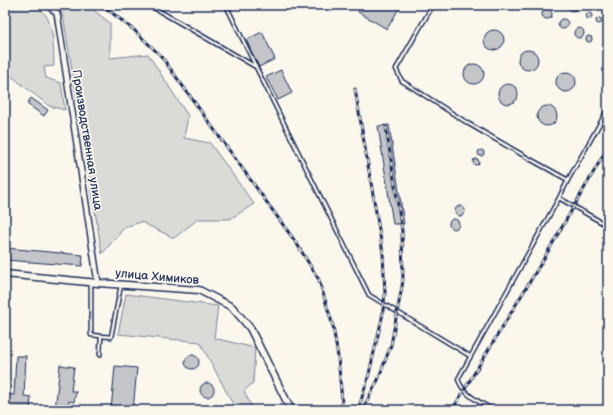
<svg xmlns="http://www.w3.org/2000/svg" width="613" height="415" viewBox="0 0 613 415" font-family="'Balsamiq Sans',sans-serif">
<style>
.green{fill:#dadad7;stroke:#7a849a}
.building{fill:#c3c5c9;stroke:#1b2f5e}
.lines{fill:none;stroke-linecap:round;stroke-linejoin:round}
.service-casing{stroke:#1b2f5e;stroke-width:5.5}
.minor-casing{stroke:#1b2f5e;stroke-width:8}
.tertiary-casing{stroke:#1b2f5e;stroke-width:9}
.service{stroke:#fbf7ec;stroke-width:2.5}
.minor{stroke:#fbf7ec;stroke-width:5}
.tertiary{stroke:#fbf7ec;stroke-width:6}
.rail-casing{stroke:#1b2f5e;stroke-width:3}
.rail{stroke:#fbf7ec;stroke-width:1.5;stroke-dasharray:4.5;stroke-linecap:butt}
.labels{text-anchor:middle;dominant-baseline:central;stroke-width:3.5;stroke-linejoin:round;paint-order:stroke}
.street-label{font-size:12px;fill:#1b2f5e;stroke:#fbf7ec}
</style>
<rect width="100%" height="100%" fill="#fbf7ec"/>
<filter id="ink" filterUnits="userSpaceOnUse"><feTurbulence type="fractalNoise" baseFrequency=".025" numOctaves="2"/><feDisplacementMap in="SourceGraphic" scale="8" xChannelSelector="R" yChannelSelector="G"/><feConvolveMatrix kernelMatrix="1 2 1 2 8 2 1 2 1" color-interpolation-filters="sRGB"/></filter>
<g filter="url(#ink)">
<!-- green -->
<path class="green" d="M5,5C13,5 22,4 30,5C56,9 53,47 54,66L44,67L46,78L61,83L65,110L49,106L5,71Z
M59,5H87L110,23V58L148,54L188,116L184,138L210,143L254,204L230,219H198L174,238L141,222L125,227L102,254L64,21Z
M126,294L218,306L214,338L255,348L253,383L244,391L253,410H236L200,342L118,334Z"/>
<!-- building -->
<path class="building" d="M231,5H241L233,9Z
M362,5H401L387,29L358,12Z
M527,5H537V6L535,9L531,10L528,9Z
M569,5H578V7L576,10L572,11L569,9Z
M542 14a5 5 0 1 1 10 0a5 5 0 1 1-10 0Z
M586 16a3 3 0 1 1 6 0a3 3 0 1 1-6 0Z
M596 21a3 3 0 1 1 6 0a3 3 0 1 1-6 0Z
M558 24a5 5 0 1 1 10 0a5 5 0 1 1-10 0Z
M574 33a5 5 0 1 1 10 0a5 5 0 1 1-10 0Z
M484 40a10 10 0 1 1 20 0a10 10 0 1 1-20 0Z
M262,32L275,59L259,67L246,40Z
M586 39a3 3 0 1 1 6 0a3 3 0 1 1-6 0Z
M518 60a10 10 0 1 1 20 0a10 10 0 1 1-20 0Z
M464 74a10 10 0 1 1 20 0a10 10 0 1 1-20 0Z
M281,70L292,93L278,100L266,77Z
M556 82a10 10 0 1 1 20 0a10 10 0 1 1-20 0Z
M498 94a10 10 0 1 1 20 0a10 10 0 1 1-20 0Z
M31,98L48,110L44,116L27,104Z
M537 116a10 10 0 1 1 20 0a10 10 0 1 1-20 0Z
M389,125L404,224H393L378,126Z
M478 153a3 3 0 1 1 6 0a3 3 0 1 1-6 0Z
M473 162a3 3 0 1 1 6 0a3 3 0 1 1-6 0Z
M455 211a5 5 0 1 1 10 0a5 5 0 1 1-10 0Z
M449 224a5 5 0 1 1 10 0a5 5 0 1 1-10 0Z
M5,248L83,255L82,266L5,260Z
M185 362a7 7 0 1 1 14 0a7 7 0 1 1-14 0Z
M16,356H26L24,396L31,397L30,410H5L6,394L14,395Z
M60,365L74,367L71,391H76L74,402L69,401L68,410H55Z
M115,366L137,368L133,410H111Z
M200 390a7 7 0 1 1 14 0a7 7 0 1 1-14 0Z
M217,406L222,407L224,410H212Z"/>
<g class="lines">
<defs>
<path id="service" d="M149,5L256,67
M226,5L256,67L369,295L470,356
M433,5L396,69L402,81L469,124L528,158L568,180L608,109
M568,180L559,198L608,226
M91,283V335L111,337L121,285
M100,355L101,336
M493,410C480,402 463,395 458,379L559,198"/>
<path id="minor" d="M47,5L57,13L98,283"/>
<path id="tertiary" d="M5,274L98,283L199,290L232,307L250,328L291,410"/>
</defs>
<!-- service casing -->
<use href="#service" class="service-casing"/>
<!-- minor casing -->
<use href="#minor" class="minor-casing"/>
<!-- tertiary casing -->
<use href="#tertiary" class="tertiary-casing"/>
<!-- service -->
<use href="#service" class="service"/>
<!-- minor -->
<use href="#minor" class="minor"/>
<!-- tertiary -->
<use href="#tertiary" class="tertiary"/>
<defs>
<path id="rail" d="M102,5L134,30L161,56L297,244L319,280L333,326L338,357L342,401L341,410
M355,89L383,253L385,294L382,318L368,378L358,410
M362,410L378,380L391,345L403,281L402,231L386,127
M452,410L546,255L608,147"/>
</defs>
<!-- rail casing -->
<use href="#rail" class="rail-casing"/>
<!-- rail -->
<use href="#rail" class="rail"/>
</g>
</g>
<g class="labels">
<!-- street labels -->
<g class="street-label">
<text transform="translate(87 140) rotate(81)">Производственная улица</text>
<text transform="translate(157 277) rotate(5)">улица Химиков</text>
</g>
</g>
<!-- margin -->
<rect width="613" height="415" fill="none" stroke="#fbf7ec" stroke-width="20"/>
<rect x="10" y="10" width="593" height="395" fill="none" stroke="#1b2f5e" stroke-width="1.5" filter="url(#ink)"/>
</svg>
